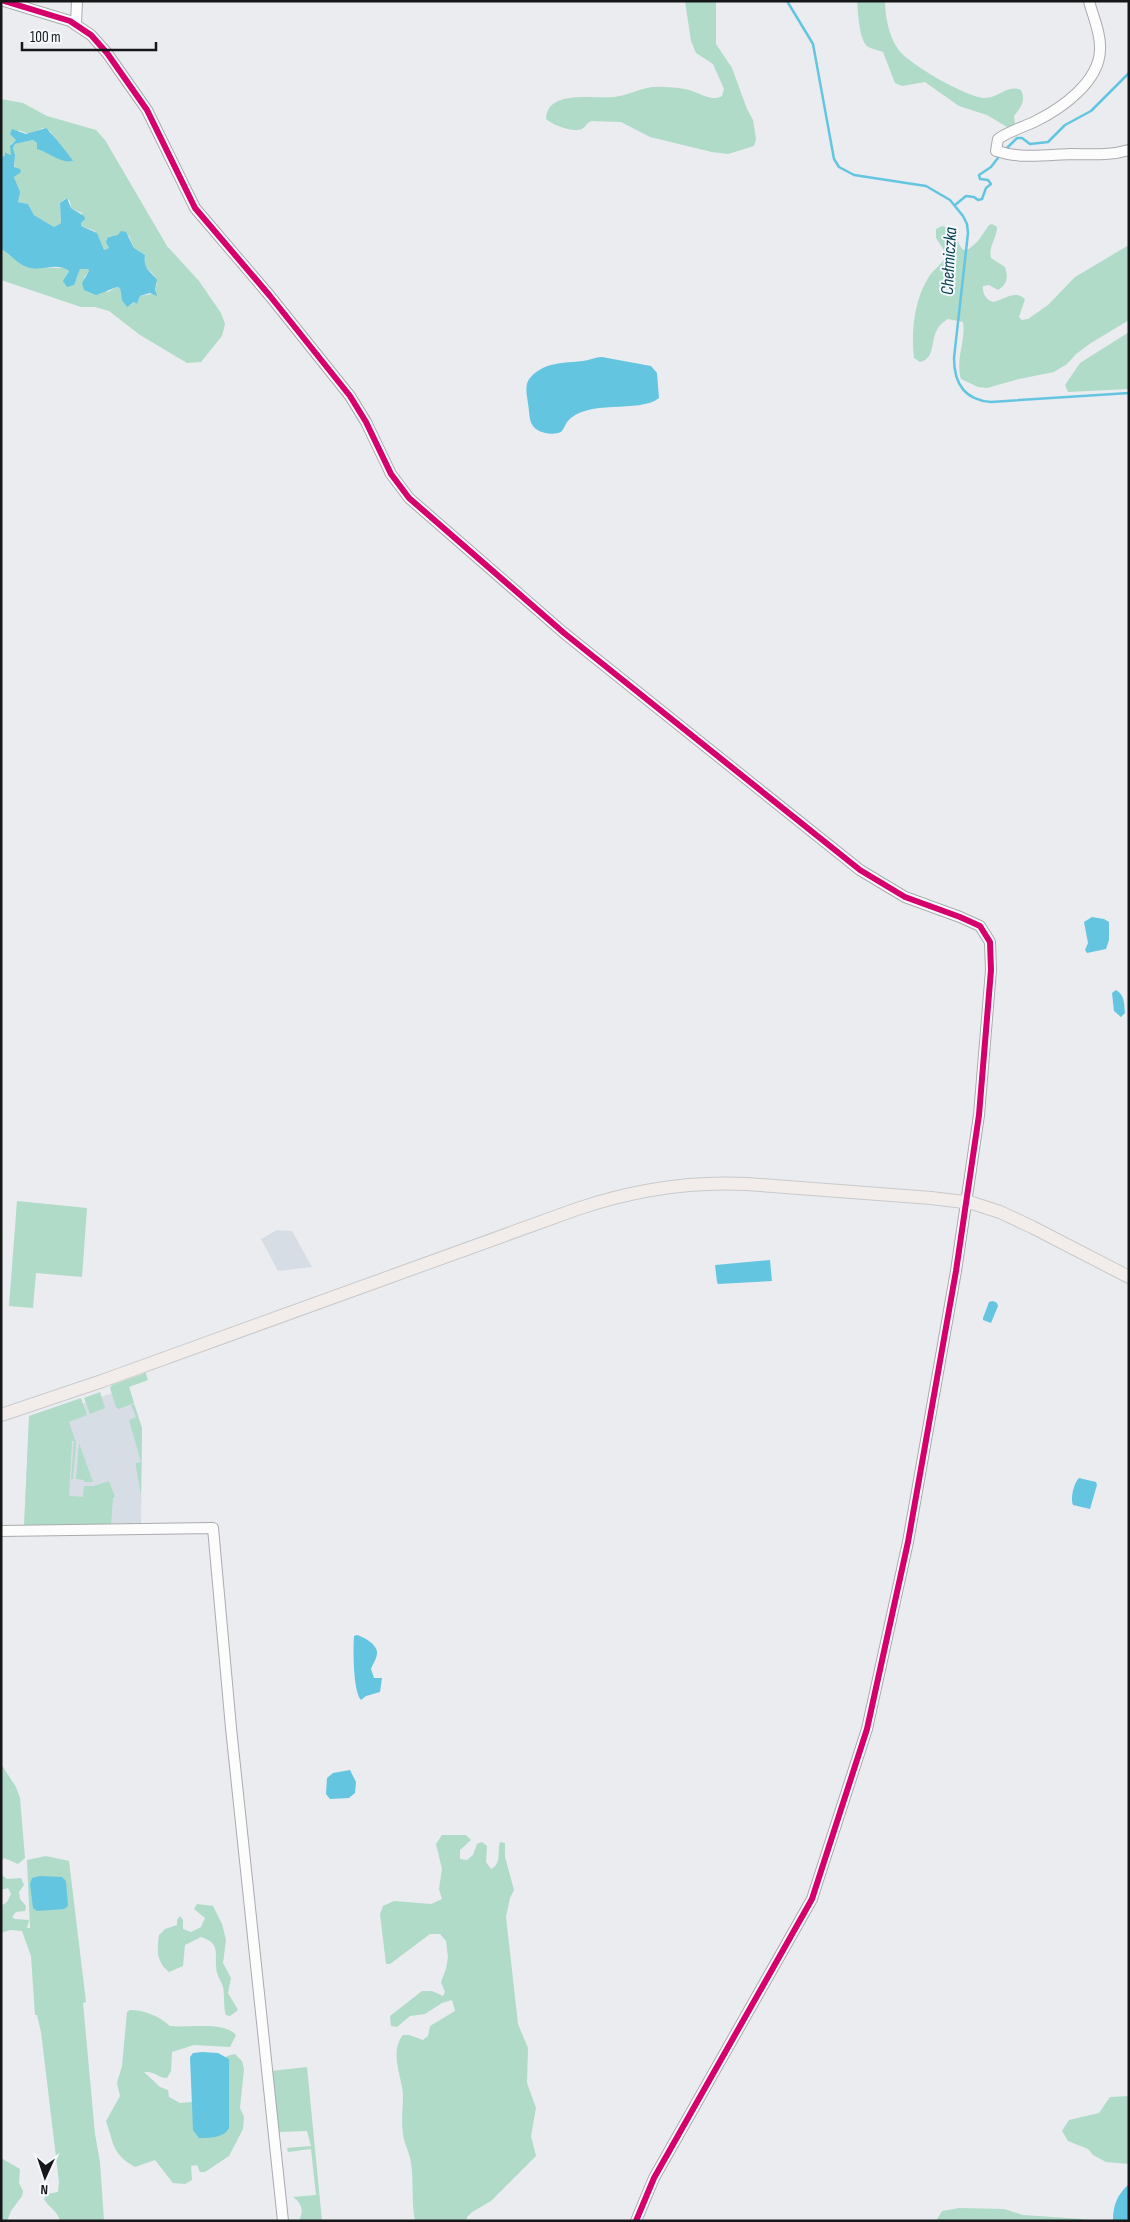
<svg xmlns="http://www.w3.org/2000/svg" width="1130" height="2222" viewBox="0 0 1130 2222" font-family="'Sofia Sans Condensed',sans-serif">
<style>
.built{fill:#d7dde5}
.green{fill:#afdbc8}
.water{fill:#64c5e1}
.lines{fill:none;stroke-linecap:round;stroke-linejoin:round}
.stream{stroke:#64c5e1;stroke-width:2.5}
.minor-casing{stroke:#a9abae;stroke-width:12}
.major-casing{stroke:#c9c9cb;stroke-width:14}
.minor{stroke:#fcfcfd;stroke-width:10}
.major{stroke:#f2edeb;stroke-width:12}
.cycleway-casing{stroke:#f5f9fe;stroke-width:9}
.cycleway{stroke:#d6006c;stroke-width:6}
.labels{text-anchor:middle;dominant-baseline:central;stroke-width:4;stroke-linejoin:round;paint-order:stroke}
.water-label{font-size:18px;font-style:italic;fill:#044050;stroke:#f5f9fe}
</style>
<rect width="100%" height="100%" fill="#eaecef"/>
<!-- built -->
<path class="built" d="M277,1230L292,1231L312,1267L278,1271L261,1239Z
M129,1387L142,1428L141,1523L24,1525L29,1423Z"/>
<!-- green -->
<path class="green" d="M685,1H716V44L732,68L747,109L753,120L756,139L754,146L728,154L712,152L650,137L621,122L591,121C587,123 585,127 582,129C572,133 553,125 546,119C547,89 594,99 614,97C631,95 645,85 663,87C671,87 681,88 689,90C700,93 711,102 722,96L724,89L713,64L696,53L691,41Z
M857,1H885C885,16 889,37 898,49C908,64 968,98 985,98C999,98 1007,84 1021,90C1026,101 1021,107 1014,116L1015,126L1007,127L987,115L959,106L925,82L902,86L895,83L883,52C878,50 871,49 867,46C859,39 858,12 857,1Z
M1,99L23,103L47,116L96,130L105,140L167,246L199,281L221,313L225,324L222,336L201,362L187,363L140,335L109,311L95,307H81L1,280V249L26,267L65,268L69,271L65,277L76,280L80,269H88L89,271L84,278L108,292L117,287L120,288L121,296L131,305L134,302L137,304L140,296L152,294L156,291L155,287L157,284L154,275L144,266L145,255L134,248L129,236H110L108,237L109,248L104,250L95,231L81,226L82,213L71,208L70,201L66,198L60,203L61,223L54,227L34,215L28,204L18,202V188L14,177L16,174C13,164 16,155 13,148L15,144L33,140L37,143L41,150L72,162L50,131L43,128L29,134L18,130L16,140L11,144V155L6,152L5,155L1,158Z
M992,224L997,227C997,238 988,247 991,258L1005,267C1008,277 1008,284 998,290L989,285L983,286C982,294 987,301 994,302C1005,299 1015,290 1025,299L1019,317L1022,320L1028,319L1048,305L1075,277L1129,245V320L1091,343L1076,354L1067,364L1054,372L1019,379L987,388L978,387L961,379C955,360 966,341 963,322L948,319C925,331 940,358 920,362L914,358C911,333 914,302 927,280C932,270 942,265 947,255L936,238V229L942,226C962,231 954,243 964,250L969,249L978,241L989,225Z
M1129,332V389L1068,392L1065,385L1080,363Z
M17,1201L87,1208L82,1277L36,1273L33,1308L9,1306Z
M145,1371L148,1380L129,1387L134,1403L119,1409L116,1407L110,1388L112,1385L143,1374Z
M100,1392L105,1408L90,1414L84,1398Z
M81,1398L87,1415L69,1422L76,1443L73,1479H71L74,1441H72L69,1496L85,1497L83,1496L84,1486H94L109,1481L115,1497L113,1498L111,1525L132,1523V1525L24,1528L29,1416Z
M134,1404L142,1428L141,1495L136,1467V1463L141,1462L129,1420L136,1417L131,1405Z
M79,1443L93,1482H84V1480L76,1479Z
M1,1764L16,1787L20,1798L25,1858L18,1864L4,1858L1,1862Z
M442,1835H466L471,1840L460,1850V1859L467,1860L473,1855L477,1844L482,1842L487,1846L486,1862L491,1869C502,1864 497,1852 500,1842L505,1843V1857L514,1890L510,1898L506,1917L518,2024L528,2048L527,2083L536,2108L531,2136L536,2156L491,2201L472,2212L467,2217L466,2221H415C411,2201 414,2182 411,2163C410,2153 404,2144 403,2134C401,2121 403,2108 403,2095C402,2077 389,2052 403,2035H409L423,2040L428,2036L430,2026L455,2011L452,2000L442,2003L425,2014L410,2016L397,2027L391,2026L390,2016L422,1991H432L443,1996L445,1992L441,1982L446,1969L448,1957L446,1941L440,1934H430L390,1964H386L380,1914L383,1906L394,1901L431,1904L442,1899L439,1889L442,1869L436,1844Z
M46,1856L69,1861L86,2002L83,2003L95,2134L100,2162L104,2221H60C57,2210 49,2208 44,2199L47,2194L58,2192L59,2182L41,2032L37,2015H35L31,1956L22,1931L10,1930L1,1933V1906L7,1902L11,1894L8,1888L1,1890V1874L7,1879L21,1878L24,1885L19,1892L20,1899L26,1906L25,1911L16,1912L12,1917L15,1919L29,1920L27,1928H30L27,1860Z
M197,1904L213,1906L222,1924L226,1940L223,1963L231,1978L228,1993L238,2010L230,2016L226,2015C223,2006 225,1997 223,1987C222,1982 218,1978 217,1973C213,1956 223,1944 201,1937L185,1945L183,1966L169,1972C156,1962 157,1950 159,1935L165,1929L177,1925V1920L180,1916L183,1920V1929L191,1932L201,1927L205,1918L194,1909Z
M130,2010C144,2010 159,2016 170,2026C188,2028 225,2021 236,2035L230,2047L194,2045L172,2052L171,2071L167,2078C158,2078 156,2071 144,2072L160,2087L168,2090L169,2097L180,2103L192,2102L227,2056L235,2054L242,2061L244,2069L240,2108L244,2117L243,2129L229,2156L205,2172H200L197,2165L191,2166L192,2180L185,2184L173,2183L155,2160L135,2167C112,2154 114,2144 106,2121L120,2096L117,2083L122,2066L127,2012Z
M307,2067L322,2221H299C304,2211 302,2203 293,2197L316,2195L311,2149L288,2152L287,2148L311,2146L307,2131L278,2132L271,2071Z
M1129,2096V2164L1106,2162L1093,2155L1088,2149L1068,2141L1062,2131L1069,2120L1099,2113L1110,2097Z
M1,2158L20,2169L19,2183L23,2191L22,2196L11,2211L7,2221H1Z
M959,2208L1004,2209L1023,2215L1082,2219L1086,2221H936L942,2211Z"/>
<!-- water -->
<path class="water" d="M46,128C48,129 72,158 73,161C62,164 48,152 37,149V143L33,140L15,144L13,148L15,155L14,167L20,169L21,172L14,177L20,192L18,202L28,204L34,215L54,227L61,223L60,203L67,198L71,208L84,216L85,219L81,223V226L97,233L104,250L109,248L106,242L108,237L118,235L121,231L126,232L134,248L145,255C143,270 150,270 157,280L155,289L157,296L150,293L140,296L137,304L134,302L127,307L122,300L120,288L117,287L96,295L84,290L82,283L89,271L88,269H80L74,285L67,287L63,281L69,271C57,261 41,272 27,267C19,265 10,254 1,249V158L5,155V152L11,155L10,146L16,140L10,134L12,129L26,134Z
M602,357L651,366L657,373L659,398C639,414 586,398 567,422C565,425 564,429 561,432C551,436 532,433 530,419C529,414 529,409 528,404C527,395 524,385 530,378C543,362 565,363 583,361C590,360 596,357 602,357Z
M1092,917L1104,919L1109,922V940L1106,949L1087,953L1085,950L1088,943L1084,922Z
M1116,990C1125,995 1124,1004 1125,1013L1121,1017L1114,1011L1112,993Z
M770,1260L772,1281L718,1284L717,1282L715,1265Z
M993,1301L997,1303L998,1306L991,1323L983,1320V1318L989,1302Z
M1079,1478L1096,1482L1097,1485L1090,1509L1073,1505C1070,1498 1074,1483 1079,1478Z
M357,1635C364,1637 378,1645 377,1653C377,1658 373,1664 371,1669L374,1678H382L380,1692L366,1696L361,1700C353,1691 353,1649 354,1636Z
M350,1770L356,1782L355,1793L349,1798L330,1799L326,1794L327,1778L333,1773Z
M40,1876L62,1877L66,1881L68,1906L64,1909L37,1911L33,1908L30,1884L32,1878Z
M202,2052L218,2053L229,2059V2128C224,2138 209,2138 199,2138L193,2130L190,2057L193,2053Z
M1129,2184V2221H1113C1113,2205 1117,2195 1129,2184Z"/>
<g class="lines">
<!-- stream -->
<path class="stream" d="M787,1L813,44L834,159L839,167L854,175L926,186L950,200L963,216L967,224L968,233L954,358C954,382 964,400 991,402L1129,393
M1005,150L1017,138H1022L1030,144L1048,142L1065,125L1091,111L1129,73
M955,205L966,196L974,197L978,200L982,199L986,188L991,184L988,180L980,179L979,175L991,167L1001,154"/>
<defs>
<path id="minor" d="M4,1L70,21L91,35L107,53L147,110L195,208L270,296L350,396L366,422L391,474L409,498L564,633L860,870L905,897L960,917L980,926L990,942L991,970L979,1115L956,1271L908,1542L867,1729L812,1899L654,2178L636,2221
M76,24L77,1
M996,151L998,139C1009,131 1024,127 1036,121C1062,108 1099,82 1100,50C1101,33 1093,17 1089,1
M997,151C1020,159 1046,155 1071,154C1090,154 1109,156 1129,150
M1,1531L213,1528L231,1728L283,2221"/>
<path id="major" d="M1,1415L102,1381L577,1209C633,1190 688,1181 747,1184L931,1198L972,1203L1000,1212L1032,1227L1129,1277"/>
</defs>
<!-- minor casing -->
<use href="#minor" class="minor-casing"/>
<!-- major casing -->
<use href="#major" class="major-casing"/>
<!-- minor -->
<use href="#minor" class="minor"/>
<!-- major -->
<use href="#major" class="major"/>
<defs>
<path id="cycleway" d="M4,1L70,21L91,35L107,53L147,110L195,208L270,296L350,396L366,422L391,474L409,498L564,633L860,870L905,897L960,917L980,926L990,942L991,970L979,1115L956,1271L908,1542L867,1729L812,1899L654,2178L636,2221"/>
</defs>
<!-- cycleway casing -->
<use href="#cycleway" class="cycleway-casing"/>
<!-- cycleway -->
<use href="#cycleway" class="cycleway"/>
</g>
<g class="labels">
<!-- water labels -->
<g class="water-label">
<text transform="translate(949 261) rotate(-87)">Chełmiczka</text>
</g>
</g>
<!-- border -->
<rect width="1130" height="2222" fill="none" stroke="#161719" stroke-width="5"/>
<!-- north arrow -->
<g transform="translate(45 2177) rotate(183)" stroke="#f5f9fe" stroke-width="4" paint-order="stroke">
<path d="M0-4L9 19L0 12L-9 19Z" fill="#161719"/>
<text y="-8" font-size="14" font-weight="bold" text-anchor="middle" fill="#161719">N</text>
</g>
<!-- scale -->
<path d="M22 42v8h134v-8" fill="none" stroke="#161719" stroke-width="2.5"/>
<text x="30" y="42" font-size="15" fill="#161719" stroke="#f5f9fe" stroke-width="4" paint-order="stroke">100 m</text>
</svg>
